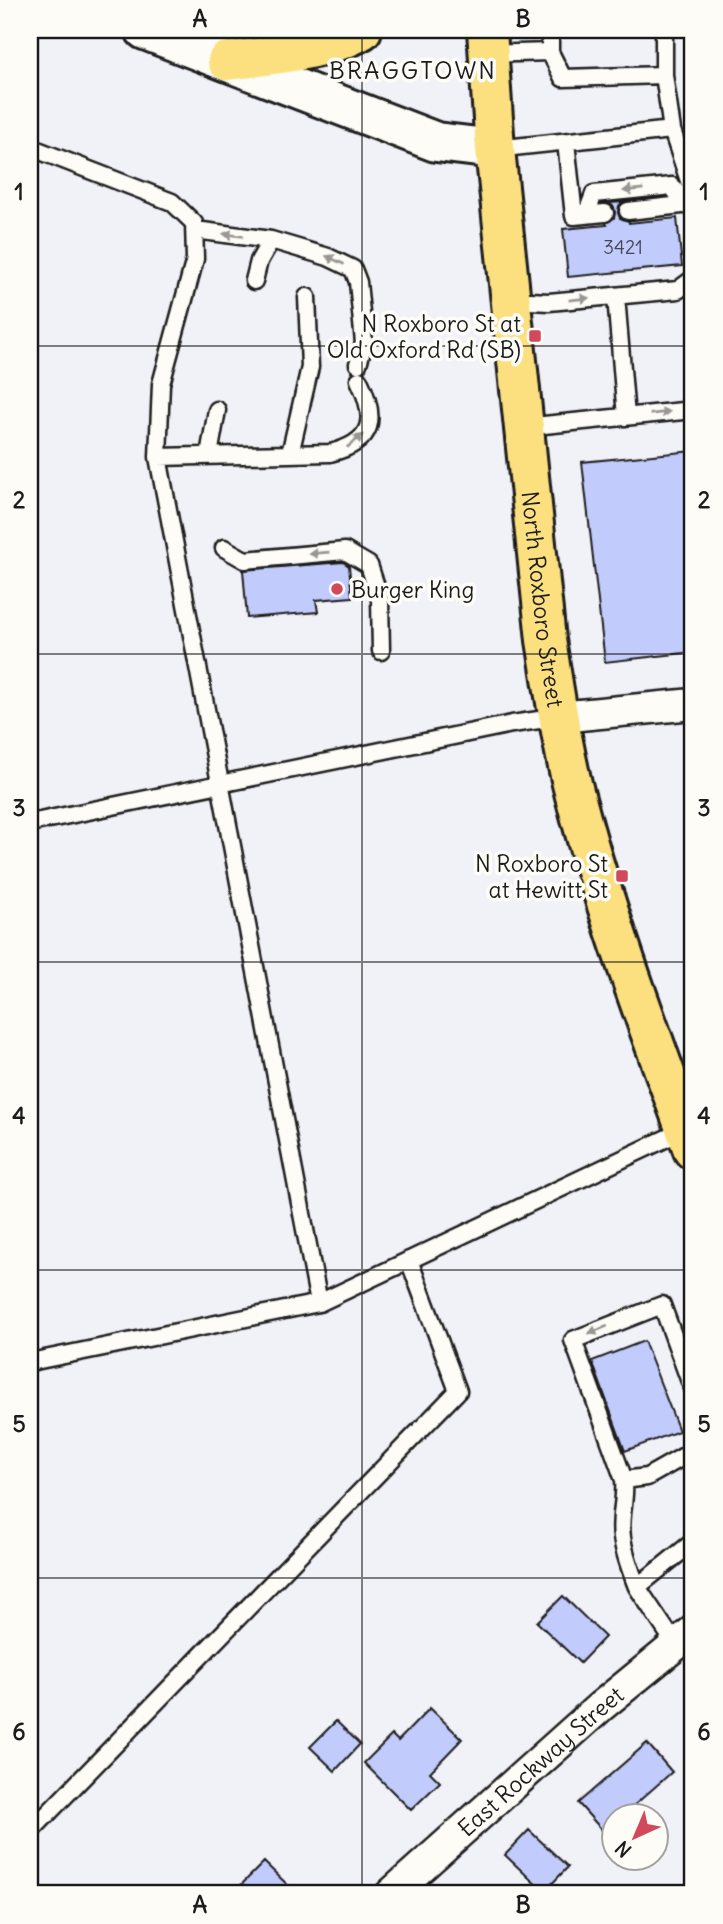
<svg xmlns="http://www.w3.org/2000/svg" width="723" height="1924" viewBox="0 0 723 1924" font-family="Delius,sans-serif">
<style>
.building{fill:#c1cbfc;stroke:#1c1c1c;stroke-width:2}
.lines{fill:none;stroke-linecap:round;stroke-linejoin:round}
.lane-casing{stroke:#1c1c1c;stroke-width:21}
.street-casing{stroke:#1c1c1c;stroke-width:35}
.secondary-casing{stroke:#1c1c1c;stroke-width:44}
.primary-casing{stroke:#1c1c1c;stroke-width:44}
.lane{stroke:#fdfcf7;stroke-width:16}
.street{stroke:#fdfcf7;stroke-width:30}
.secondary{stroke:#fdfcf7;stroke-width:38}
.primary{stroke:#fce080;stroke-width:38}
.oneway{fill:#989794}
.grid{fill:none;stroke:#1c1c1c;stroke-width:2;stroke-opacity:0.55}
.poi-dot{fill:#d1495b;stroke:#fdfcf7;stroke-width:2.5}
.labels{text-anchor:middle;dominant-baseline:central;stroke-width:7;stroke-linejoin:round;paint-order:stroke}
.number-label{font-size:19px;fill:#454854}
.poi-label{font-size:23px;fill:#1c1c1c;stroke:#fdfcf7;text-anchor:end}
.street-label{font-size:23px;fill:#1c1c1c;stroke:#fdfcf7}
.neighbourhood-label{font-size:24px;letter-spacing:2px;fill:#1c1c1c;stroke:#fdfcf7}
.neatline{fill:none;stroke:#1c1c1c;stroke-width:2.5}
.grid-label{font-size:23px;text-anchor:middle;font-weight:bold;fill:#1c1c1c}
</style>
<rect width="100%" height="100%" fill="#f1f2f8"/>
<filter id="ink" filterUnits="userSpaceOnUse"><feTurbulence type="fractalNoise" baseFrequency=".0143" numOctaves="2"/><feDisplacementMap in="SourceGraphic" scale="14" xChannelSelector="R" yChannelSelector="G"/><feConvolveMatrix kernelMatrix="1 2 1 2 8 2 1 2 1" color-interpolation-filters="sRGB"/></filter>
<g filter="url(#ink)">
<!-- building -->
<path class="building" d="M623,202L619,206L618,213L620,218L629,221V223L677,218L682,266L568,277L563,229L607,225L606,223L614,218L615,213L614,207L609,203Z
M693,451V652L605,662L582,462Z
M343,562L349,566L352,597L316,600L318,612L247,618L243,570Z
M644,1341L679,1431L625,1451L592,1361Z
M563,1596L605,1637L580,1663L537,1622Z
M430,1708L462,1739L430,1772L440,1782L411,1810L364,1763L392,1735L398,1741Z
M336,1721L360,1744L335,1771L310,1747Z
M647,1743L672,1772L622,1816H614V1822L603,1831L578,1803Z
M529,1830L568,1867L544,1892L505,1855Z
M264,1862L297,1894H232Z"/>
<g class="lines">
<defs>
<path id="lane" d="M550,30V52
M664,30V75L672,130L693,193
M488,54L550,52L563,78L664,75
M566,142L574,216L605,213
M30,147L172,202L194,223L195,259L161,384L158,457L319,1303
M495,149L672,130
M628,211L691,204
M586,215L594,194L672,186L685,205
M195,230L271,240
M254,281L259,261L271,240L328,257L353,269L358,282L364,343L358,364
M616,296L626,417
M511,300L549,302L678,290L693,279
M524,427L693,410
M290,454L310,367L307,297
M209,455L217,410
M158,457L330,453C375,442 377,418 359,380
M224,548L245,560L345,551L369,565L380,599L381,651
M30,823L512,724L559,717
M30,1362L319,1303L686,1129
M624,1480L647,1477L693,1451
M637,1587C631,1571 624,1554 622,1537C619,1518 626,1499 624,1480L573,1340L662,1305L693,1390
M676,1645L637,1587L693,1542
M30,1832L458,1391L409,1260"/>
<g id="street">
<path d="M559,717L693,704"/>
<path id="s1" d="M391,1894L600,1707L693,1631"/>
</g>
<path id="secondary" d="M145,30L436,142L495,149"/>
<g id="primary">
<path id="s2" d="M487,30L495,149L546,640C555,696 563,753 578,807C609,924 652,1037 693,1150"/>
<path d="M227,61C269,55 325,52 362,30"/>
</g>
</defs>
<!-- lane casing -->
<use href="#lane" class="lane-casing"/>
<!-- street casing -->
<use href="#street" class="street-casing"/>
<!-- secondary casing -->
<use href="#secondary" class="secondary-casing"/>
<!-- primary casing -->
<use href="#primary" class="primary-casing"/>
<!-- lane -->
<use href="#lane" class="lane"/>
<!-- street -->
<use href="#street" class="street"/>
<!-- secondary -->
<use href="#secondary" class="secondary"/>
<!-- primary -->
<use href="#primary" class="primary"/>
</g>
<!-- one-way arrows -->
<defs><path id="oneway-solid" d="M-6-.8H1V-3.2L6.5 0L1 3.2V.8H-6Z" transform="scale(1.75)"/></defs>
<g class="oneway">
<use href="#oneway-solid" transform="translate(633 190) rotate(174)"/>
<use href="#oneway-solid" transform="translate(233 235) rotate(-173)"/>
<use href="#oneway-solid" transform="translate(335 260) rotate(-155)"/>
<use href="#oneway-solid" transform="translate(579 299) rotate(-6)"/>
<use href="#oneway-solid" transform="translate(660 413) rotate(-7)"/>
<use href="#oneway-solid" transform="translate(355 441) rotate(-39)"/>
<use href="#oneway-solid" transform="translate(319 553) rotate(175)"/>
<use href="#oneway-solid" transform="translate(598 1330) rotate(158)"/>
</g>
</g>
<!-- grid -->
<path class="grid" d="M362,30V1894M30,346H693M30,654H693M30,962H693M30,1270H693M30,1578H693"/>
<!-- markers -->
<g class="poi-dot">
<rect x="528" y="329" width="14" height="14" rx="3.5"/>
<circle cx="337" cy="589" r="7"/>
<rect x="615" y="869" width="14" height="14" rx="3.5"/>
</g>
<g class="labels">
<!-- number labels -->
<g class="number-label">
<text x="623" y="247">3421</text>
</g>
<!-- poi labels -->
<g class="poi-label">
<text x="521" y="323">N Roxboro St at<tspan x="521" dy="26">Old Oxford Rd (SB)</tspan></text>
<text x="351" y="589" text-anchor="start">Burger King</text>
<text x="608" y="863">N Roxboro St<tspan x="608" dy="26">at Hewitt St</tspan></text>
</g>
<!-- street labels -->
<g class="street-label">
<text stroke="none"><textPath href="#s2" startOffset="572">North Roxboro Street</textPath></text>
<text stroke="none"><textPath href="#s1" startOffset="200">East Rockway Street</textPath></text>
</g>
<!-- neighbourhood labels -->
<g class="neighbourhood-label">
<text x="413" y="70">BRAGGTOWN</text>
</g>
</g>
<!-- margin -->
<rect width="723" height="1924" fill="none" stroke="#fdfcf7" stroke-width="77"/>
<!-- north arrow -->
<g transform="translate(635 1837) rotate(224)"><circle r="33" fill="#fdfcf7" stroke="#a3a29f" stroke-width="2"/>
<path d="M0-5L12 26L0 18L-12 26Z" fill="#d1495b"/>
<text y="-10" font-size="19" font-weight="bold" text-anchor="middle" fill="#1c1c1c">N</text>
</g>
<rect x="38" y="38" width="646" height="1847" class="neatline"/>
<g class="grid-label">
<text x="200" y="27">A</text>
<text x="523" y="27">B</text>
<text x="19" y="200">1</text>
<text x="704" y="200">1</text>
<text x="19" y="508">2</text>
<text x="704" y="508">2</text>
<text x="19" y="816">3</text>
<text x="704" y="816">3</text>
<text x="19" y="1124">4</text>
<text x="704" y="1124">4</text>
<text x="19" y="1432">5</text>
<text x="704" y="1432">5</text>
<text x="19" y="1740">6</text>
<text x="704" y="1740">6</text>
<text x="200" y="1913">A</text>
<text x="523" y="1913">B</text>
</g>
</svg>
